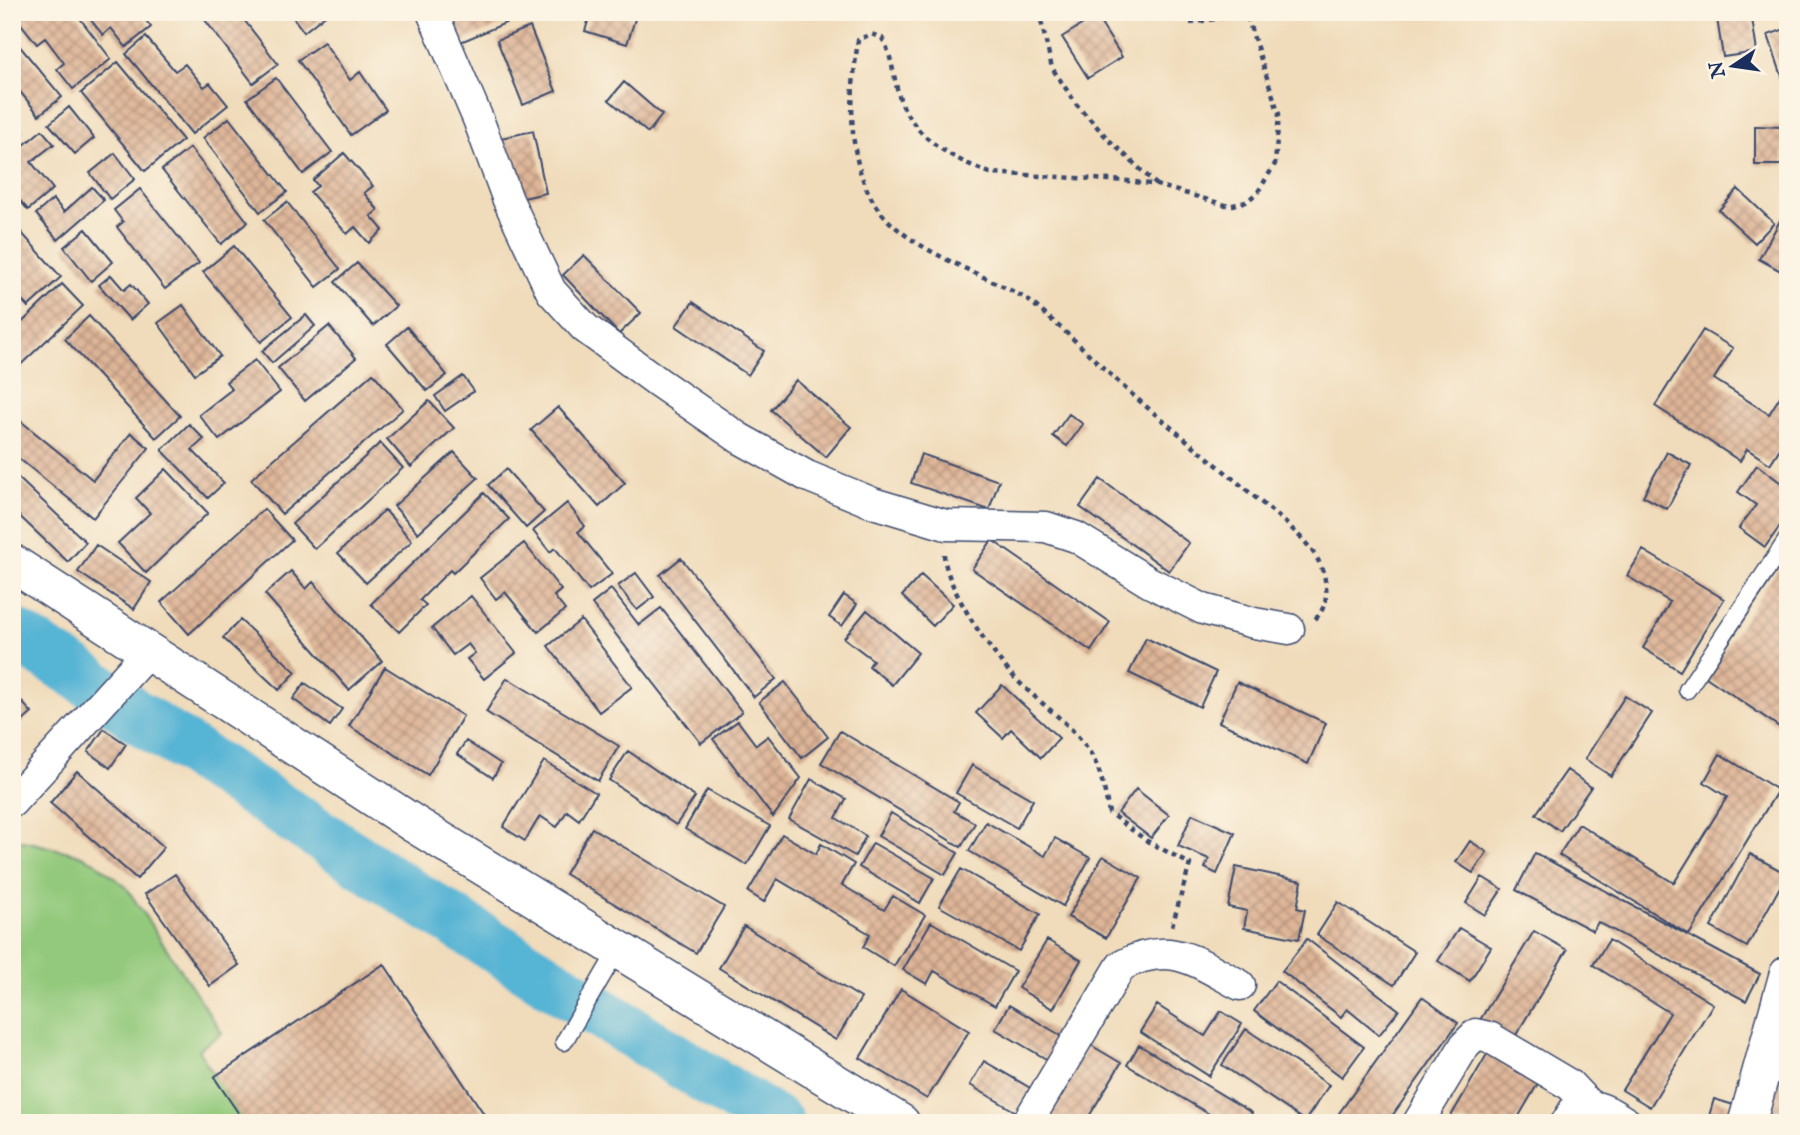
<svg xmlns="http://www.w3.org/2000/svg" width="1800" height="1135" viewBox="0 0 1800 1135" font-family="'IM FELL English',serif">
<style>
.pitch{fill:#93c97b;stroke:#577c6c;stroke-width:2}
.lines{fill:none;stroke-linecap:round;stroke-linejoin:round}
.river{stroke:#56b4d4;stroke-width:52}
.building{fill:url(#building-cross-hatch)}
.service-casing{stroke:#3b496c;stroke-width:19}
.minor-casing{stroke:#3b496c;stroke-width:33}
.tertiary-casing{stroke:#3b496c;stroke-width:40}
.path{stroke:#3b496c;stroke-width:4.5;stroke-dasharray:5 5;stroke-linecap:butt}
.service{stroke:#fff;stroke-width:16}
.minor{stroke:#fff;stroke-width:30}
.tertiary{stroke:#fff;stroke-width:37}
</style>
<defs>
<pattern id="building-cross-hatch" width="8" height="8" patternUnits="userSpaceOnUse" patternTransform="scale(1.75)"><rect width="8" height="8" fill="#dfb597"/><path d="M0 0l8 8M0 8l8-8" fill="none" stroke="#b4947e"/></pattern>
</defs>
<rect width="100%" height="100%" fill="#fcf5e5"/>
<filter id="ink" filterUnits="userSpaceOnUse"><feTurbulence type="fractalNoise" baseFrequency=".0143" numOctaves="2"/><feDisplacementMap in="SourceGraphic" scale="14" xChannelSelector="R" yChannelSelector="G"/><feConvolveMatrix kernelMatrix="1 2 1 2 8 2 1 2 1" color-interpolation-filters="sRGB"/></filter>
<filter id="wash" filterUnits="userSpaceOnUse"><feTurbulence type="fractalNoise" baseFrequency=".00686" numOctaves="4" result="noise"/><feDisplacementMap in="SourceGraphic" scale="28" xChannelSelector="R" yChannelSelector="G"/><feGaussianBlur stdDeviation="1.57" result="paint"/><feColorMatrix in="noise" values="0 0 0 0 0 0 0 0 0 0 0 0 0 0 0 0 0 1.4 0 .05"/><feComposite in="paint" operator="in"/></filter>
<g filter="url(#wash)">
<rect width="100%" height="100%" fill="#f0dcbb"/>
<!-- pitch -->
<path class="pitch" d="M12,840L29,842L77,854L95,862L126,887L222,1033L198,1050L245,1123H12Z"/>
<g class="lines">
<!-- river -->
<path class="river" d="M12,633L77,673L134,714L418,899L778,1123"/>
</g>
<g id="blocks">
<!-- building -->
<path class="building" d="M18,12H75L111,59L73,89L57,69L64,63L45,38L37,44L14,15Z
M91,12H139L151,27L126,47L111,28L103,35L87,15Z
M199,12H238L278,64L253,83Z
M289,12H329L304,32Z
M454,12H504L508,22L456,44L444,16Z
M591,12H615L635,19L627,44L585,31Z
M1716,12H1751L1757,52L1723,57Z
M1096,16L1122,57L1088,78L1062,37Z
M530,27L556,91L523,105L497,40Z
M1788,28V91H1787L1768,35Z
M12,37L62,97L39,115L12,82Z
M146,37L175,71L185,64L204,87L210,83L228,105L192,134L126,54Z
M324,42L350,80L360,72L386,110L351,135L298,60Z
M118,62L183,140L145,171L81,93Z
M276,78L332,152L303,174L247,99Z
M624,82L662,115L648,133L609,100Z
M69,107L94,138L75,154L49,124Z
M229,118L287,192L260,212L203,138Z
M14,121L23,132L12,142V122Z
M1755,126L1783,127V165H1755Z
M42,130L54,144L31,162L53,189L28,210L12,191V155Z
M533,131L546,193L514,200L501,138Z
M190,148L248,222L221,244L162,170Z
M115,153L135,179L110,199L90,173Z
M344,153L373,186L364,193L378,210L371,216L383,230L369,243L355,227L347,234L310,192L318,186L313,180Z
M92,187L104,200L58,240L36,214L53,199L64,212Z
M140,189L199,263L165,289L117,227L123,222L114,210Z
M1738,189L1774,223L1755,243L1719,210Z
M287,202L340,269L317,287L264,220Z
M1782,217L1788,220V275L1759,259Z
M12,222L61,277L28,307L12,289Z
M86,229L113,262L91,281L64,247Z
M234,246L292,317L261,342L203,272Z
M584,255L641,313L619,334L563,275Z
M357,263L396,306L373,326L335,282Z
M111,275L124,290L131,284L148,304L130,320L99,285Z
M62,284L83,306L15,370L12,367V332Z
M693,302L764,351L748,375L676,326Z
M183,305L220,356L195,374L158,323Z
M306,315L315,326L272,363L262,351Z
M89,316L180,416L156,438L65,339Z
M329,326L356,358L305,401L278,368Z
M407,327L447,375L427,391L387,344Z
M1703,330L1733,348L1714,379L1769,414L1788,384V436L1770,464L1747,449L1740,461L1655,406Z
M255,360L280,392L219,440L199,415L232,389L226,382Z
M373,373L403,409L282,514L251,479Z
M463,376L474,391L445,411L435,396Z
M796,380L851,427L826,457L771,410Z
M429,401L454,428L411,467L387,439Z
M558,407L625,483L599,507L531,430Z
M12,414L93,480L131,433L149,448L93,518L12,453Z
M1069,414L1083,424L1067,446L1053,436Z
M189,424L204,439L192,450L224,483L208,498L162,450Z
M380,443L403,468L315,549L292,524Z
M454,452L478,478L418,533L394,506Z
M1667,452L1691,465L1667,509L1643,496Z
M921,454L999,481L989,510L911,483Z
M1757,465L1788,488V515L1765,547L1739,528L1756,505L1738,492Z
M166,469L208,513L146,573L118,543L150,513L136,498Z
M506,469L544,512L526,528L488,485Z
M12,472L86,542L68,562L12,509Z
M1100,479L1189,543L1169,571L1080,507Z
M484,493L509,519L453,573L450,570L420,600L426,605L399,632L371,604Z
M567,503L585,526L578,532L612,574L589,591L555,548L550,552L533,531Z
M264,509L292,540L189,634L161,602Z
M385,510L412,541L366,583L338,553Z
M992,540L1110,622L1091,651L972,569Z
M524,543L561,590L554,596L565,610L538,632L505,592L496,599L480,578Z
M96,545L151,582L134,609L78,572Z
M1643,550L1724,599L1680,671L1643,648L1670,602L1627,576Z
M1788,554V733L1706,677Z
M681,558L776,679L754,697L660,575Z
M291,571L306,589L313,582L382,661L349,690L265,594Z
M636,573L654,597L637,610L618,586Z
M921,575L953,604L933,626L902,596Z
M611,589L639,625L661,608L742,712L701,743L592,604Z
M844,595L857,604L842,626L829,617Z
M471,596L516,653L484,679L467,659L475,653L468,644L453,655L432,628Z
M867,610L918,653L892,685L869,666L873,660L844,638Z
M240,620L296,672L279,690L223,638Z
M581,620L632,687L599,712L548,646Z
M1146,638L1216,672L1200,707L1129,673Z
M385,667L463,716L428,775L349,726Z
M507,678L619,746L598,781L486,712Z
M785,682L828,737L802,758L759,702Z
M1237,682L1326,723L1308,764L1219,722Z
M305,683L342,709L330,726L293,699Z
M1002,685L1059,738L1041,758L1011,729L1003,738L976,713Z
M12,691L32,713L12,731Z
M1625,696L1652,713L1611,776L1585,759Z
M738,721L756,745L768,736L801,778L773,817L713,739Z
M104,729L126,744L110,768L88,752Z
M840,731L959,802L954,811L975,823L961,847L821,763Z
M466,741L501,764L493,778L457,754Z
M628,751L695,797L676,825L609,780Z
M1720,754L1778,790L1689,935L1559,855L1579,824L1674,883L1727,797L1704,782Z
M544,761L596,793L579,820L567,811L557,827L540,816L525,841L503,827Z
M972,765L1033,800L1017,828L956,793Z
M1567,770L1591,787L1560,831L1536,814Z
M77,771L164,847L137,879L50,803Z
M811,779L846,799L836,818L866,836L855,856L789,819Z
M1136,789L1169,815L1151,838L1118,813Z
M707,790L770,826L747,865L685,829Z
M891,813L958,853L945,875L878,836Z
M1192,814L1235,833L1217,874L1205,868L1209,859L1178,846Z
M986,822L1045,856L1055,838L1090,858L1063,906L969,851Z
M592,828L724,907L696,953L565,874Z
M782,834L816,854L821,844L854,864L842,885L884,910L893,896L925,915L894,966L863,947L870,934L777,879L764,902L748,892Z
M1470,841L1487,852L1473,873L1456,862Z
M873,843L934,878L920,903L859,867Z
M1535,853L1760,974L1746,1001L1598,922L1593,931L1516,890Z
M1750,854L1787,874L1747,947L1711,927Z
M1103,856L1141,878L1106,938L1068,917Z
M1236,867L1302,881L1297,908L1305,910L1299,939L1244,928L1247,911L1228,907Z
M961,869L1040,914L1019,951L939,906Z
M175,874L239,965L210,986L145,894Z
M1482,877L1502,889L1485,915L1466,903Z
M1338,902L1415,952L1394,985L1317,935Z
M931,922L1015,971L995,1006L934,971L927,984L903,970Z
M744,926L861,998L836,1040L719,968Z
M1459,928L1491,947L1470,981L1438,961Z
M1534,931L1567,950L1513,1040L1480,1020Z
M1307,939L1399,1010L1379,1035L1347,1009L1341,1017L1282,971Z
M1047,940L1081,960L1053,1009L1018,988Z
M1609,940L1713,1004L1650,1107L1622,1090L1670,1013L1593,965Z
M384,964L490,1123H245L214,1077Z
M1276,981L1364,1047L1342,1077L1254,1011Z
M901,989L969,1031L927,1099L860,1058Z
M1422,997L1458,1023L1387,1123H1332Z
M1009,1005L1067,1039L1053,1063L995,1029Z
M1157,1005L1205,1036L1221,1011L1242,1024L1209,1076L1140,1032Z
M1246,1029L1329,1085L1305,1121L1222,1065Z
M1788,1032V1123H1764Z
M1089,1044L1121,1063L1085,1123H1041Z
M1139,1045L1252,1113L1247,1123H1224L1127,1065Z
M1490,1049L1541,1078L1515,1123H1447Z
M984,1061L1032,1089L1018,1113L970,1085Z
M1714,1099L1737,1106L1732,1123H1707Z"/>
</g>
</g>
<g filter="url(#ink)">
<use href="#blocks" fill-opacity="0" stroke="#3b496c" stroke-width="2"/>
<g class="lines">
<defs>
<path id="service" d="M1687,690L1788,538
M564,1042L618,949"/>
<path id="minor" d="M432,12L478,119L508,200L551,291L585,328L658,382L739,438L807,476L873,503L946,525L1046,527L1076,537L1149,582L1203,609L1254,623L1289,629
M12,802L148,652
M1027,1123L1121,966C1171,939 1196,962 1240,985
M1418,1123L1465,1045L1476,1034L1489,1037L1570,1085L1589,1105
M1566,1123L1574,1110C1599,1102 1606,1110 1627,1123"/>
<path id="tertiary" d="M12,563L414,824L901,1123
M1747,1123L1788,975"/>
</defs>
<!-- service casing -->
<use href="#service" class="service-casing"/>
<!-- minor casing -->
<use href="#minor" class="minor-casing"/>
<!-- tertiary casing -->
<use href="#tertiary" class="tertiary-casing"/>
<!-- path -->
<path class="path" d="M1039,12L1052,68L1077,105L1109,140L1157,185
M1190,23L1246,14L1279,114L1275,164L1258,192L1246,202L1229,206L1157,185L1128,181L990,173C953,159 915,139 900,99C893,78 893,57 882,38L871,34L858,40C851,93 845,153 873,201C900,248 979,271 1023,297C1032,302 1040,310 1048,317C1075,339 1099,365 1126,389C1168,426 1213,461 1256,498C1275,514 1308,539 1319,562C1328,581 1331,605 1314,620
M944,554C945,587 993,656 1016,679C1040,704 1070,722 1089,751C1101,769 1105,792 1109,813L1147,841L1190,864L1172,926"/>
<!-- service -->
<use href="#service" class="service"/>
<!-- minor -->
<use href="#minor" class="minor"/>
<!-- tertiary -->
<use href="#tertiary" class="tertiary"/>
</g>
</g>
<!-- margin -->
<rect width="1800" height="1135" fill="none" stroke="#fcf5e5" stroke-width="42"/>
<!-- north arrow -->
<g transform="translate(1733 66) rotate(257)" stroke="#fcf5e5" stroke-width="5" paint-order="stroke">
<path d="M0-5L12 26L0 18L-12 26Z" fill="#1b2f5e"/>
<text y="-10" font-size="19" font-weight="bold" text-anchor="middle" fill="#1b2f5e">N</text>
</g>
</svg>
